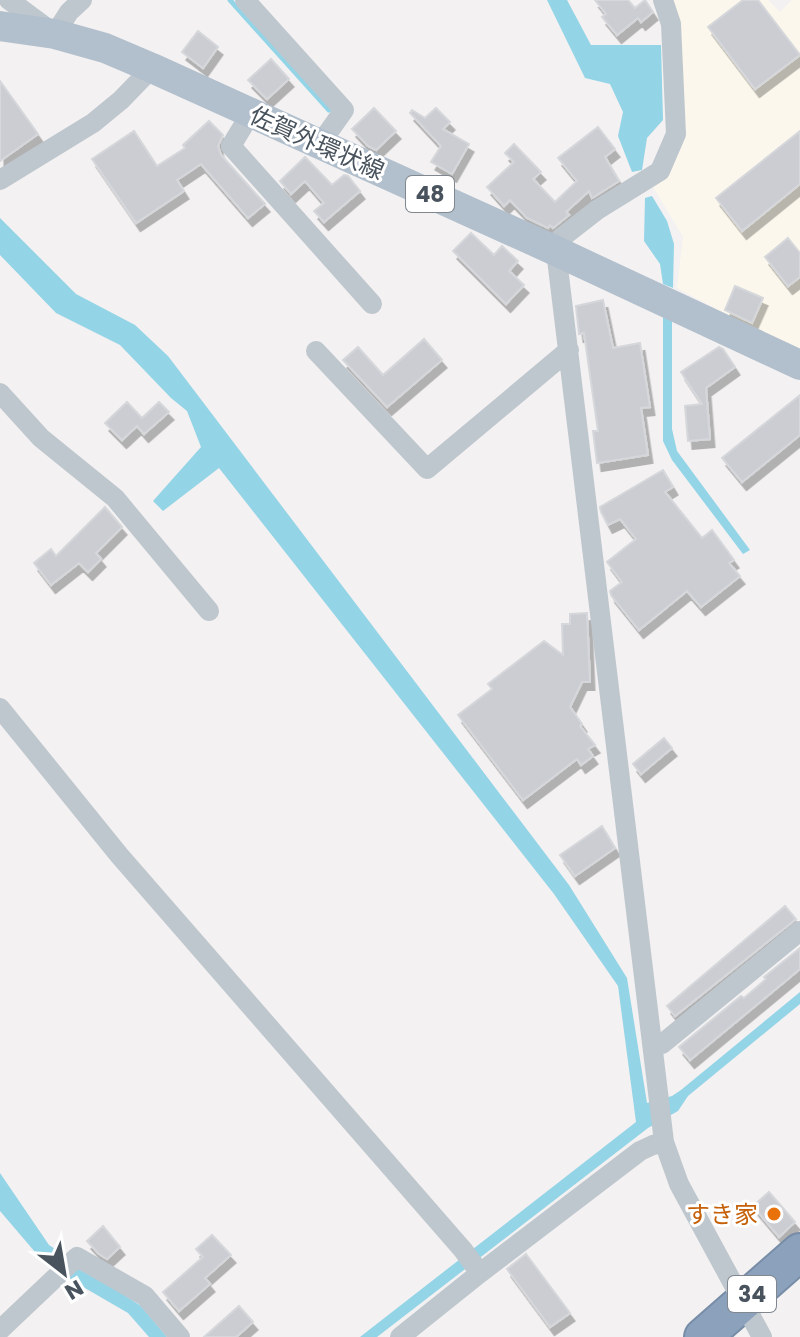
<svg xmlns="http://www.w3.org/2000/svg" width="800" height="1337" viewBox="0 0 800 1337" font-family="Poppins,'Noto Sans JP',sans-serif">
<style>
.commercial{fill:#fbf7ec}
.water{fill:#93d4e7}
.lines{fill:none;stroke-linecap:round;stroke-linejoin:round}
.stream{stroke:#93d4e7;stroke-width:5}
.building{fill:#cbcdd3;stroke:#d5d7db;stroke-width:2;filter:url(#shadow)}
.highway-casing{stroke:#778da7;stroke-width:40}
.street{stroke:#bfc7ce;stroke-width:20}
.primary{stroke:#b2bfcd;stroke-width:30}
.highway{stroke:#8ca2bc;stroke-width:36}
.food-dot{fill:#e8710a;stroke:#fff;stroke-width:3}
.labels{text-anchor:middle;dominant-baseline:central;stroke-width:6;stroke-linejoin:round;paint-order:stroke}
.shield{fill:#fff;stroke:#80878e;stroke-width:2}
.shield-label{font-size:22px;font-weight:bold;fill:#49535d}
.street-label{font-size:24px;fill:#49535d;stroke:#fff}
.food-label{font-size:24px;fill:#c56008;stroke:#fff;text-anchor:end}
</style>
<defs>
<filter id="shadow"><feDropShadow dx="4.5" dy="8" stdDeviation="0" flood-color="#0004"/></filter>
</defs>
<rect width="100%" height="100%" fill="#f3f1f1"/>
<!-- commercial -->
<path class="commercial" d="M673,0H768L780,12L792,0H800V352L760,332L677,288L683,237L652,185L667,173Z"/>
<!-- water -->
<path class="water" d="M547,0H567L591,45H661L663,120L647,138L642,170L632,172L618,136L623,112L610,84L585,78Z
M652,196L667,221L674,244L673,288L663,284L660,264L644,241L645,198Z
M0,218L76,294L135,325L168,356L569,885L627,978L647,1103L672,1096L681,1090L800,992V1004L688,1096L678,1111L648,1128L377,1337H360L636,1122L618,986L554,894L219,468L163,511L153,501L201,447L187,411L171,398L120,345L56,313L0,255Z
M663,317L672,321V429L677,451L750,550L743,554L672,460L663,441Z
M0,1173L49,1245L141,1306L167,1337H149L128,1313L47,1266L0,1211Z"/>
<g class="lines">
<!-- stream -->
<path class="stream" d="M230,0L329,110"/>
</g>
<!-- building -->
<path class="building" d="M595,0H628L635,8L645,0L653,12L641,22L638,18L617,35L602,17L606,14Z
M743,0H758L800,55L755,89L708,27Z
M198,31L218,47L203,68L182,52Z
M271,59L289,79L267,99L248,80Z
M0,81L38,134L0,161Z
M374,108L396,131L376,150L368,146L352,129Z
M436,108L450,122L443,129L469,144L452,174L431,162L441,146L410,113L412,110L425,118Z
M209,121L223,135L218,146L221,155L265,204L248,218L201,164L177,180L184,191L136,223L92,159L134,131L157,166L185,148L183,145Z
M598,127L615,149L605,157L619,181L592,198L589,191L566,212L569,215L553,228L550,225L548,228L527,218L510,200L504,206L487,187L514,162L505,153L514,144L541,172L533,179L555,202L577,181L558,158Z
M800,131V184L742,231L716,198Z
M305,157L332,185L344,175L348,176L360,191L324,222L314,211L324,203L305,181L291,194L280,181Z
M471,233L494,255L502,246L518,261L509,271L524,285L506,304L453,251Z
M788,238L800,253V277L788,286L765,257Z
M735,286L763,298L752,323L725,310Z
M603,300L613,348L640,343L650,407L641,408L648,455L597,463L593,431H598L584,333L579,334L576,306Z
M424,339L442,360L387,407L343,360L358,347L383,375Z
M719,347L723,349L735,367L706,388L710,439L688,441L685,406L702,404L681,372Z
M800,395V435L742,482L722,458Z
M127,402L142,418L159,402L169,412L144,434L137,426L122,440L105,423Z
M663,470L673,487L665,492L702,538L712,530L734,560L729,563L740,576L701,607L687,591L639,630L611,595L610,591L622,582L607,562L636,539L620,519L608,525L601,512L600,507Z
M105,507L122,527L96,553L101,559L88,572L79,563L51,585L34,563L51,549L56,556Z
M587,613L590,682H582L570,707L582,724L580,726L595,745L588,749L593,756L581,765L577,759L523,800L458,715L492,689L488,684L544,641L563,655L562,624H570V614Z
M664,738L672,748L641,774L633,764Z
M602,826L615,848L575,876L560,855Z
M785,906L796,919L675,1016L667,1006Z
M800,948V969L690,1060L679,1047L741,996L744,998L766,979L764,977Z
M769,1192L795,1222L779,1237L753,1206Z
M103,1226L120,1247L107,1259L99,1254L87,1241Z
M212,1235L231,1255L205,1278L210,1284L179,1311L163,1292L203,1257L196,1249Z
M526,1254L570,1313L550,1327L507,1269Z
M239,1306L253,1322L236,1337H204Z"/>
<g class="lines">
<defs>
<path id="highway" d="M703,1337L800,1252"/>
</defs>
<!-- highway casing -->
<use href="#highway" class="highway-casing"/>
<!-- street -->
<path class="street" d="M9,0L55,34L69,12L82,0
M245,0L344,110L320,144
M663,0L671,24L676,134L660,171L597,210L561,238L556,251L664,1142L679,1184L762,1337
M251,113L231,146L372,304
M0,180L93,123L121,100L152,68
M316,351L427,469L569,350
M0,393L41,438L115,498L209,611
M0,708L119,855L463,1250L480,1273
M653,1045L662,1044L800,931
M0,1330L77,1257L145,1296L180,1337
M400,1337L480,1273L640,1151L653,1145L664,1142"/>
<!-- primary -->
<path class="primary" d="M0,26L55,34L105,48L152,68L556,251L800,365"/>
<!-- highway -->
<use href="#highway" class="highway"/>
</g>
<!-- markers -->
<circle class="food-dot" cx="774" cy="1214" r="8"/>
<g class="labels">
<!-- shield labels -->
<g class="shield">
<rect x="406" y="176" width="48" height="36" rx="6"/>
<rect x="728" y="1276" width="48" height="36" rx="6"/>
</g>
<g class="shield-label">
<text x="430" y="194">48</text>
<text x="752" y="1294">34</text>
</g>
<!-- street labels -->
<g class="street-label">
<text transform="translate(317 143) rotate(24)">佐賀外環状線</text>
</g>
<!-- food labels -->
<g class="food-label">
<text x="758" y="1214">すき家</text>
</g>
</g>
<!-- north arrow -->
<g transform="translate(64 1273) rotate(149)" stroke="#ffffff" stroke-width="6" paint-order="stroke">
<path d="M0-6L14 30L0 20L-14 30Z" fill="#49535d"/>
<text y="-12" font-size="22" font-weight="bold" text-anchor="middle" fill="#49535d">N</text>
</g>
</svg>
